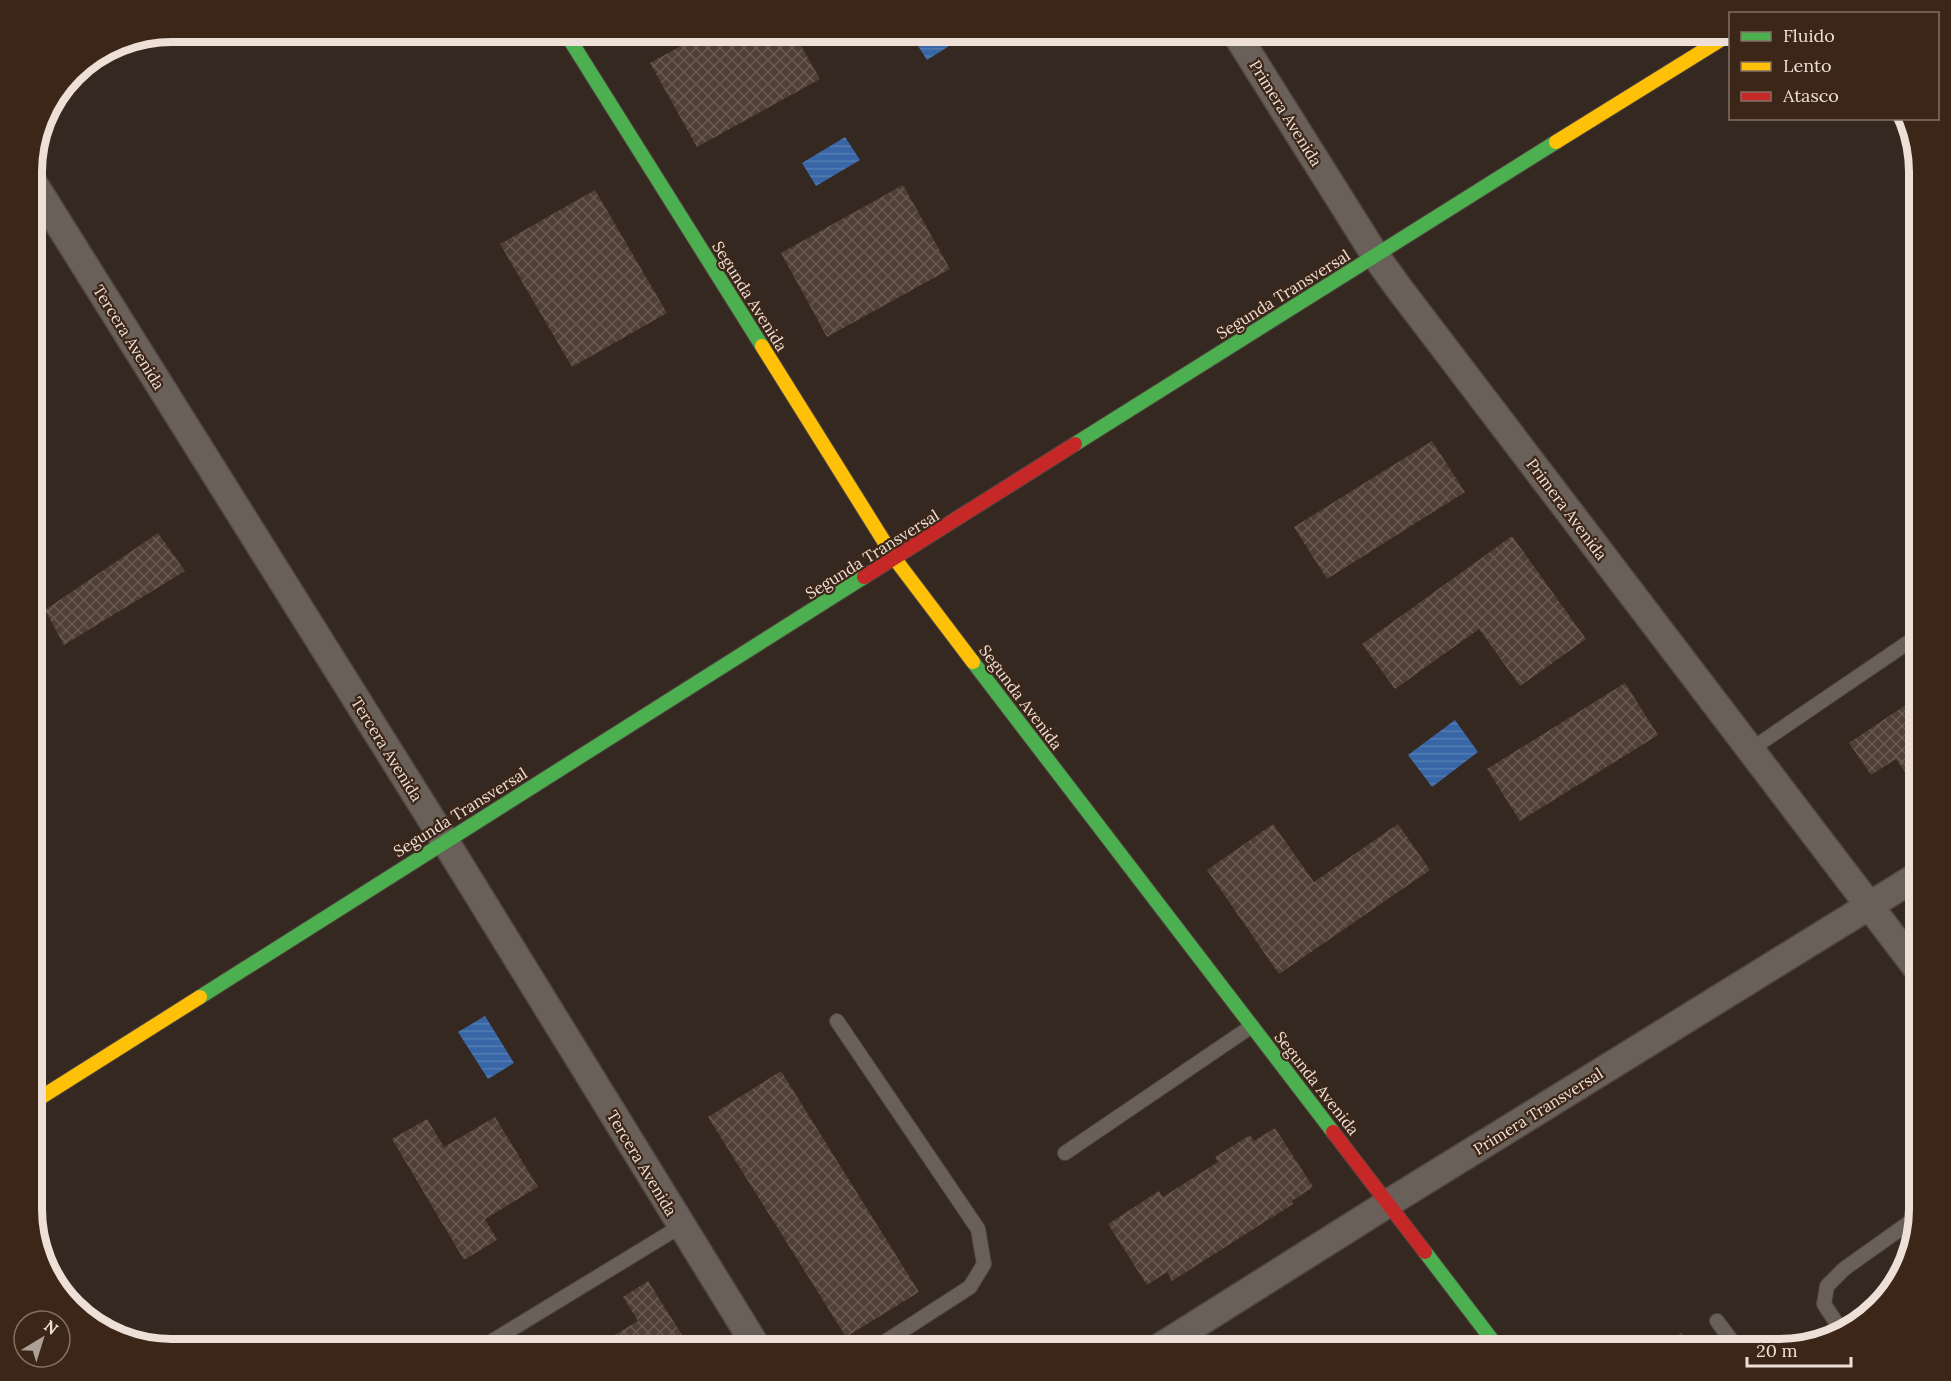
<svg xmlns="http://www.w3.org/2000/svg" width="1951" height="1381" viewBox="0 0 1951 1381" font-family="Lora,serif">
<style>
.water{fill:url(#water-rules)}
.building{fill:url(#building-cross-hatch)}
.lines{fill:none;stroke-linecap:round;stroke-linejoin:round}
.lane-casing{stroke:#514640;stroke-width:16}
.street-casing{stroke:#514640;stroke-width:30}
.fast-casing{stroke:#514640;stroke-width:16}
.slow-casing{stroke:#514640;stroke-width:16}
.jam-casing{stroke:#514640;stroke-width:16}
.lane{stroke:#6a605a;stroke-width:14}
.street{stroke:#6a605a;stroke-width:27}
.fast{stroke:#4caf50;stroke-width:14}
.slow{stroke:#ffc107;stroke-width:14}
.jam{stroke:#c62828;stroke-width:14}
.labels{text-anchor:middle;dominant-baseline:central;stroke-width:4.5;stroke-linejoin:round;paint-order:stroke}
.street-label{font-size:16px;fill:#eee0d7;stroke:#3c2618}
.rim{fill:none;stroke:#eee0d7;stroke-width:8}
</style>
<defs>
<pattern id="water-rules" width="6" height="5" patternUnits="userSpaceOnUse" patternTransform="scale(1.5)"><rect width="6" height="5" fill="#3966a7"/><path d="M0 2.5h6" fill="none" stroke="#567cb2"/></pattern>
<pattern id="building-cross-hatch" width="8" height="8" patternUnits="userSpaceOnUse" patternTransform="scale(1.5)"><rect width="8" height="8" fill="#503f35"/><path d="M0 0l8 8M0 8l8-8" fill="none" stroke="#6a5a52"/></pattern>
</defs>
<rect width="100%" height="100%" fill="#342820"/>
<!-- water -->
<path class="water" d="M909,32H947L954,43L927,60Z
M845,137L860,160L816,186L802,163Z
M1455,720L1478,752L1432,787L1408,755Z
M485,1016L514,1063L488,1079L458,1032Z"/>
<!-- building -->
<path class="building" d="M706,32H793L820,79L697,147L650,63Z
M903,185L950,269L827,337L781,253Z
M595,190L667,313L572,367L500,244Z
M1432,441L1465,492L1327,579L1294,527Z
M158,533L185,571L64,645L45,610Z
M1512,536L1586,639L1520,686L1479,629L1395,689L1362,644Z
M1625,683L1658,735L1520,821L1487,769Z
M1919,696V793L1896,759L1871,775L1849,743Z
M1273,824L1314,882L1398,824L1430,870L1279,974L1207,870Z
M781,1071L919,1292L846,1337L708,1117Z
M495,1117L538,1187L485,1219L497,1240L464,1260L392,1139L427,1119L444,1147Z
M1275,1128L1313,1187L1292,1201L1293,1204L1172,1281L1167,1272L1147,1285L1108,1224L1159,1191L1163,1197L1218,1162L1215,1157L1250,1135L1254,1141Z
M648,1281L691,1349H591L638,1321L623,1297Z
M1893,1287L1891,1294L1870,1312L1866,1307Z
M1681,1333L1694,1349H1658Z"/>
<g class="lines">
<defs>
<path id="lane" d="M1750,750L1919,635
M837,1021L978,1229L984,1264L970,1287L874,1349
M1065,1153L1252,1026
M1717,1321L1738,1349
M1843,1333L1824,1304L1827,1286L1844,1269L1917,1217
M485,1349L489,1343L681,1226"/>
<path id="street" d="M1235,32L1375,255L1398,287L1919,971
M32,181L445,841L758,1349
M1157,1349L1387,1204L1919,875"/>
<path id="fast" d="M565,32L762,346
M1075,444L1556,142
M973,662L1333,1132
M200,997L864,577
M1425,1252L1499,1349"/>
<path id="slow" d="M1556,142L1730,34
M762,346L895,559L973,662
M32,1103L200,997"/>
<path id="jam" d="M864,577L1075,444
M1333,1132L1425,1252"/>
</defs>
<!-- lane casing -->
<use href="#lane" class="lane-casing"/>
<!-- street casing -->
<use href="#street" class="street-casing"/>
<!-- fast casing -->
<use href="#fast" class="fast-casing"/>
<!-- slow casing -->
<use href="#slow" class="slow-casing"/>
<!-- jam casing -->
<use href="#jam" class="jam-casing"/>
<!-- lane -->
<use href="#lane" class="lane"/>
<!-- street -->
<use href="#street" class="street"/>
<!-- fast -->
<use href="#fast" class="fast"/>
<!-- slow -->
<use href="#slow" class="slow"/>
<!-- jam -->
<use href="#jam" class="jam"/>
</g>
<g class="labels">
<!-- street labels -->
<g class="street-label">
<text transform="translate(1286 113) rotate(58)">Primera Avenida</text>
<text transform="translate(1283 294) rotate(-32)">Segunda Transversal</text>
<text transform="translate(750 296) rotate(58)">Segunda Avenida</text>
<text transform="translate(129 337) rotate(58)">Tercera Avenida</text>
<text transform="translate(1567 509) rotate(53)">Primera Avenida</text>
<text transform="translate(872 554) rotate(-32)">Segunda Transversal</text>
<text transform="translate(1021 697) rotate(53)">Segunda Avenida</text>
<text transform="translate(387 749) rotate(58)">Tercera Avenida</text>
<text transform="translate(460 812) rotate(-32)">Segunda Transversal</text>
<text transform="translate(1317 1083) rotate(52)">Segunda Avenida</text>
<text transform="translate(1538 1111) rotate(-32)">Primera Transversal</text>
<text transform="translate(642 1163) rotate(59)">Tercera Avenida</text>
</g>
</g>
<!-- crop -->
<path d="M0 0H1951V1381H0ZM172 42H1779A130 130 0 0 1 1909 172V1209A130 130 0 0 1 1779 1339H172A130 130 0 0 1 42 1209V172A130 130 0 0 1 172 42Z" fill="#3c2618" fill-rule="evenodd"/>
<path class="rim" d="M172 42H1779A130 130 0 0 1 1909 172V1209A130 130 0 0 1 1779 1339H172A130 130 0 0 1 42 1209V172A130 130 0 0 1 172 42Z"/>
<!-- legend -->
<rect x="1729" y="12" width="210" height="108" fill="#3c2618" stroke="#837064" stroke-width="1.5"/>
<rect x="1741" y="32" width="30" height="9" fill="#4caf50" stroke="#837064" stroke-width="1.5"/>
<text x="1783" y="42" font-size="18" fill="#eee0d7">Fluido</text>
<rect x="1741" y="62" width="30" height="9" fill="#ffc107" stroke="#837064" stroke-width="1.5"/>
<text x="1783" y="72" font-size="18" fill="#eee0d7">Lento</text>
<rect x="1741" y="92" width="30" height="9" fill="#c62828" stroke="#837064" stroke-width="1.5"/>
<text x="1783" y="102" font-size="18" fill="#eee0d7">Atasco</text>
<!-- north arrow -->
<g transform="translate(42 1339) rotate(38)"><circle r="28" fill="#3c2618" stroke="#837064" stroke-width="1.5"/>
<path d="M0-4.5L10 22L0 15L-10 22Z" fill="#ada097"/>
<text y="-9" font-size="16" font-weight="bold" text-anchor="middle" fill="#eee0d7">N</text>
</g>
<!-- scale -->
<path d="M1747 1357v9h104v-9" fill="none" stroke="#eee0d7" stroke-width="3"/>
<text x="1756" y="1357" font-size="18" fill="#eee0d7" stroke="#3c2618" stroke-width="4.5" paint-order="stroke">20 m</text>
</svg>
